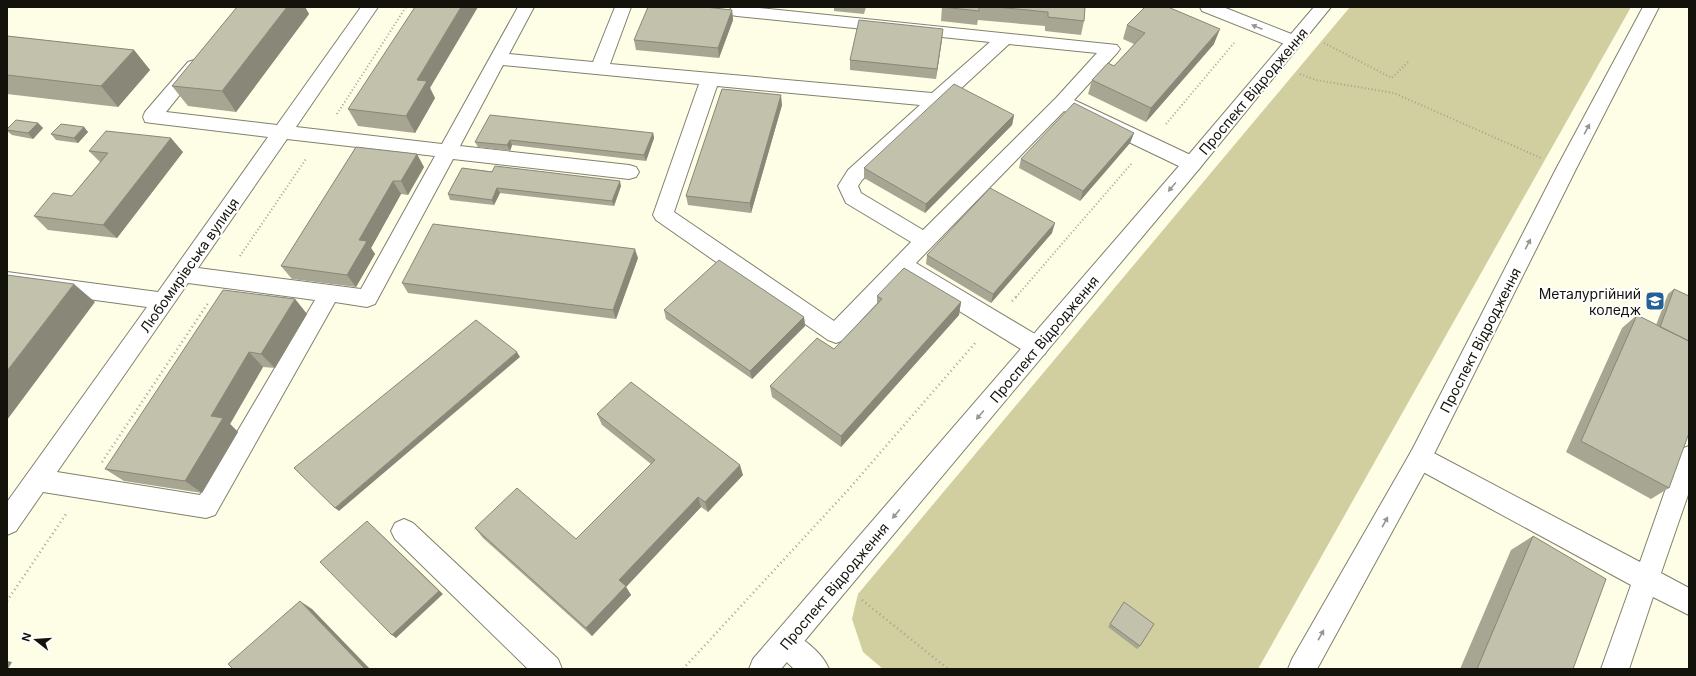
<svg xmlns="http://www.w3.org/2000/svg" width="1696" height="676" viewBox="0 0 1696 676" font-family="Inter,sans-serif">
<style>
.green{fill:#d1ce9f}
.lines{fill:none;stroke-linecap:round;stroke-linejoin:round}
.minor-casing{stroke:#82816d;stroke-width:2}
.major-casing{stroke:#82816d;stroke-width:2}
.path-far1{stroke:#a3a391;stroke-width:2;stroke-dasharray:1 2.5;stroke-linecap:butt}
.path{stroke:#a3a391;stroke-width:2.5;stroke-dasharray:1 3.5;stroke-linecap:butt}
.minor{fill:#fff;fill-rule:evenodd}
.major{fill:#fff;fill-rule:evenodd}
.wall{fill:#a7a693}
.shaded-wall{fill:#888778}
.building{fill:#c2c1ab;stroke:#888778}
.oneway{fill:#959591}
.labels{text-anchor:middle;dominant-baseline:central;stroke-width:4;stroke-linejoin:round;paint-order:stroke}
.street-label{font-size:14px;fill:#13130b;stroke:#fff}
.poi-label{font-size:14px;fill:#13130b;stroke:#fff;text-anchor:end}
</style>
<rect width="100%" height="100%" fill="#fefde6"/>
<!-- green -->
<path class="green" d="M1350,7H1631L1258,669H883L863,652L852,619L858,594Z"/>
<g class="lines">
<defs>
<path id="minor" d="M361,7H378L296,127L442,144L518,7H534L509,54L593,62L615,7H631L610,64L932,93L990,42L737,16L731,15L729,11L732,7H750L1117,45L1120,49L1117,53L1074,100L1199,159L1202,164L1199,169L1192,171L1185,169L1064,111L916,263L1045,340L1048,347L1045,354L1037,356L1029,354L904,277L844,340L836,343L828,340L656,220L653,215L699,84L503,65L460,146L629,165L636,167L639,172L636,177L629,179L453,159L375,304L367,307L335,302L215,515L206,518L43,492L16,531L7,535V502L147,307L7,288V272L158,292L268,137L152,123L145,122L143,117L145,112L188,62L194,60L200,62L203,66L166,112L277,125ZM1009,44L1097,53L1056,98L923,230L861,193L858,186L862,180ZM717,86L920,105L848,170L838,186L846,203L911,242L834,321L674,212ZM287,139L435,156L361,289L198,268ZM188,283L315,300L200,495L57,472Z
M1200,7H1223L1299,37L1302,41L1299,45L1293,47L1287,45L1202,11Z
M1689,446V492L1661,573L1689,588V615L1653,597L1629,669H1601L1631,585L1412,466L1408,458L1412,450L1420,447L1428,450L1640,562L1677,457L1681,449Z
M404,519L413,523L558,659L562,669H528L395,539L391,531L395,523Z
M785,630C801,636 822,652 829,669H794L776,652L772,643L776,634Z"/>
<path id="major" d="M1314,7H1331L1199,169L781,669H749L753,659L1185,159Z
M1643,7H1659L1576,169L1428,466L1317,669H1288L1292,659L1412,450L1556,169Z"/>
</defs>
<!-- minor casing -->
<use href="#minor" class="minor-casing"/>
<!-- major casing -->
<use href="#major" class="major-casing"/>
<!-- path-far1 -->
<path class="path-far1" d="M1324,43L1392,78L1409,61
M1300,74L1316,80L1394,93L1541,158
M337,114L406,7
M1166,124L1234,43
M240,256L306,159
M1016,297L1132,163"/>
<!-- path -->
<path class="path" d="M1012,301L1017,296
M102,462L208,303
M862,600L948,669
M7,601L66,514
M683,669L848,490L976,342"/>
<!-- minor -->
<use href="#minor" class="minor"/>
<!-- major -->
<use href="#major" class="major"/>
</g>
<!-- wall -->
<path class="wall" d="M237,7H305L309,14L236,112L188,106L172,86Z
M834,7H866L864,14L834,11Z
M942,7H1085L1084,21L1081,35L1045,31V26L978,20L977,25L941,21Z
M732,10L733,20L719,58L636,50L634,40Z
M1127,25L1214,44L1146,122L1088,94L1092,80L1114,66L1134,44L1123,39Z
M7,36L134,50L150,70L118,107L7,94Z
M942,39L936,79L850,70V60Z
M430,88L435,98L415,133L358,126L348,109Z
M782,105L751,213L688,205L686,196Z
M1014,115L1012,125L925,213L864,178V168Z
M38,123L43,128L33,139L12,135L7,131V129Z
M84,127L88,132L78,143L56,140L51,134Z
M653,133L654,138L646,161L512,145L510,151L478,147L475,142Z
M1134,133L1130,143L1080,201L1019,168L1021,159Z
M356,147L424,167L408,195L401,194L371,248L375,254L356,287L292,279L281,266Z
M89,151L183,152L117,238L48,230L34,216L72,196L100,162Z
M462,168L621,186L614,206L500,193L494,205L450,200L448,194Z
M1052,233L991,303L926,264L927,255Z
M638,258L616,319L408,293L402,283Z
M1674,289L1669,488L1651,499L1566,452L1622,328L1637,315L1656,325L1668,294Z
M877,296L961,302L959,315L841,447L772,397L770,386L834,349L877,303Z
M295,299L307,314L275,368L263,367L230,424L238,432L202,493L124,481L105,469Z
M664,310L804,317L805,326L752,379L666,319Z
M597,414L743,475L708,512L701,507L626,587L631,595L592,636L483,538L475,528L576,539L651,464L602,425Z
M1533,536L1573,669H1460L1511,550Z
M1122,606L1140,646L1137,649L1108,627Z"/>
<!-- shaded-wall -->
<path class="shaded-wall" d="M287,7H305L309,14L236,112L222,91Z
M461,7H478L430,88L435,98L415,133L406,116L417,80Z
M732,10L733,20L719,58L718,48Z
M943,29L942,39L936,79L937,69Z
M1220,29L1214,44L1146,122L1151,108Z
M134,50L150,70L118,107L101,86Z
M781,95L782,105L751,213L750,203Z
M1014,115L1012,125L925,213L926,204Z
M38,123L43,128L33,139L28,133Z
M84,127L88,132L78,143L74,138Z
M653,133L654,138L646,161L644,155Z
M1134,133L1130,143L1080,201L1083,191Z
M171,138L183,152L117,238L103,225Z
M510,140L512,145L510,151L507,145Z
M417,154L424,167L408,195L401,181Z
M393,181L401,194L371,248L375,254L356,287L347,275L359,240Z
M620,181L621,186L614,206L612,201Z
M497,188L500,193L494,205L492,200Z
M1055,223L1052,233L991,303L993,294Z
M635,249L638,258L616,319L613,310Z
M74,284L95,302L7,420V371Z
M295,299L307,314L275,368L261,354Z
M961,302L959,315L841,447V436Z
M804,317L805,326L752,379L750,371Z
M249,352L263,367L230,424L238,432L202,493L185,481L211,416Z
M517,352L520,357L339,511L335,508Z
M740,465L743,475L708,512L705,502Z
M698,497L701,507L626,587L631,595L592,636L586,628L619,580Z
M367,521L443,594L396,638L392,635Z
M300,601L312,609L370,669H365Z
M7,661L12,662L8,669H7Z"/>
<!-- building -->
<path class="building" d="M237,7H287L222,91L172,86Z
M415,7H461L417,80L427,81L406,116L348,109Z
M648,7H705L732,10L718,48L634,40Z
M942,7H979V11Z
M996,7H1085L1084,21L1048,17V12Z
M1145,7H1168L1220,29L1151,108L1092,80L1108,63L1114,66L1145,33L1127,25Z
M859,20L943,29L937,69L850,60Z
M7,36L134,50L101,86L7,75Z
M954,84L1014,115L926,204L864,168Z
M722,89L781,95L750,203L686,196Z
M1074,103L1134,133L1083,191L1021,159Z
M490,115L653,133L644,155L510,140L507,145L475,142Z
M16,120L38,123L28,133L7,130V129Z
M61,124L84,127L74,138L51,134Z
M106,131L171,138L103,225L34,216L53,193L72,196L108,153L89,151Z
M356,147L417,154L401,181H393L359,240L367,241L347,275L281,266Z
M495,166L620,181L612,201L497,188L492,200L448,194L462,168L492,172Z
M990,188L1055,223L993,294L927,255Z
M433,224L635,249L613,310L402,283Z
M719,260L804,317L750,371L664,310Z
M904,268L961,302L841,436L770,386L817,338L834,349L882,299L877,296Z
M7,275L74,284L7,371Z
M1674,289L1689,296V341L1660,327Z
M223,290L295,299L261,354L249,352L211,416L223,418L185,481L105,469Z
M1637,315L1689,341V433L1669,488L1581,441Z
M476,320L517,352L335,508L294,468Z
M631,382L740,465L705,502L698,497L619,580L626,586L586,628L475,528L517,488L576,539L655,460L597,414Z
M367,521L439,591L392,635L320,562Z
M1533,536L1606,579L1573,669H1477Z
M300,601L365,669H233L228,664Z
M1124,602L1154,624L1140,646L1110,624Z"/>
<!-- one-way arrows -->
<defs><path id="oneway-solid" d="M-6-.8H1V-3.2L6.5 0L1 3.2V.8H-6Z"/></defs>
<g class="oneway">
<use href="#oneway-solid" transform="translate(1257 27) rotate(-158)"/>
<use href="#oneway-solid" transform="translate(1587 129) rotate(-62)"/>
<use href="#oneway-solid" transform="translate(1172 187) rotate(130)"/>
<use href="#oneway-solid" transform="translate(1528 244) rotate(-63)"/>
<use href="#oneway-solid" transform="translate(980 415) rotate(130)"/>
<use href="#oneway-solid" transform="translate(896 514) rotate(130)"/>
<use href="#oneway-solid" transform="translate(1385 522) rotate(-61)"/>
<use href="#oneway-solid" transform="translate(1321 635) rotate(-61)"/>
</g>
<!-- icons -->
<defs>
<symbol id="university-square" viewBox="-11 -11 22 22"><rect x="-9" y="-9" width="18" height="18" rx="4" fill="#226096" stroke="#fff"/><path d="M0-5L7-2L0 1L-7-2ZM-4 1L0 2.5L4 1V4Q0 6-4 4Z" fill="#fff"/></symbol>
</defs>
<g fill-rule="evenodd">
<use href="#university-square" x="1644" y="290" width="22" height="22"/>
</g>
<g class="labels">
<!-- street labels -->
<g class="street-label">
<text transform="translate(1253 91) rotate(-50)">Проспект Відродження</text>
<text transform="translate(189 265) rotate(-55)">Любомирівська вулиця</text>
<text transform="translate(1044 339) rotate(-50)">Проспект Відродження</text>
<text transform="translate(1480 340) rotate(-63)">Проспект Відродження</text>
<text transform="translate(834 586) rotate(-50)">Проспект Відродження</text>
</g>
<!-- poi labels -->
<g class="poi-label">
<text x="1641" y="293">Металургійний<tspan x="1641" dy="16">коледж</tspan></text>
</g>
</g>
<!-- border -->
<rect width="1696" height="676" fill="none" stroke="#13130b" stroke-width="16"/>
<!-- north arrow -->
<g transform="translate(36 640) rotate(287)" stroke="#ffffff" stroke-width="3" paint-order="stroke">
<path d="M0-3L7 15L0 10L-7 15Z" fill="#13130b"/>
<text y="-6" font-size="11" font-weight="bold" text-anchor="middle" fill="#13130b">N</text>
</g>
</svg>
